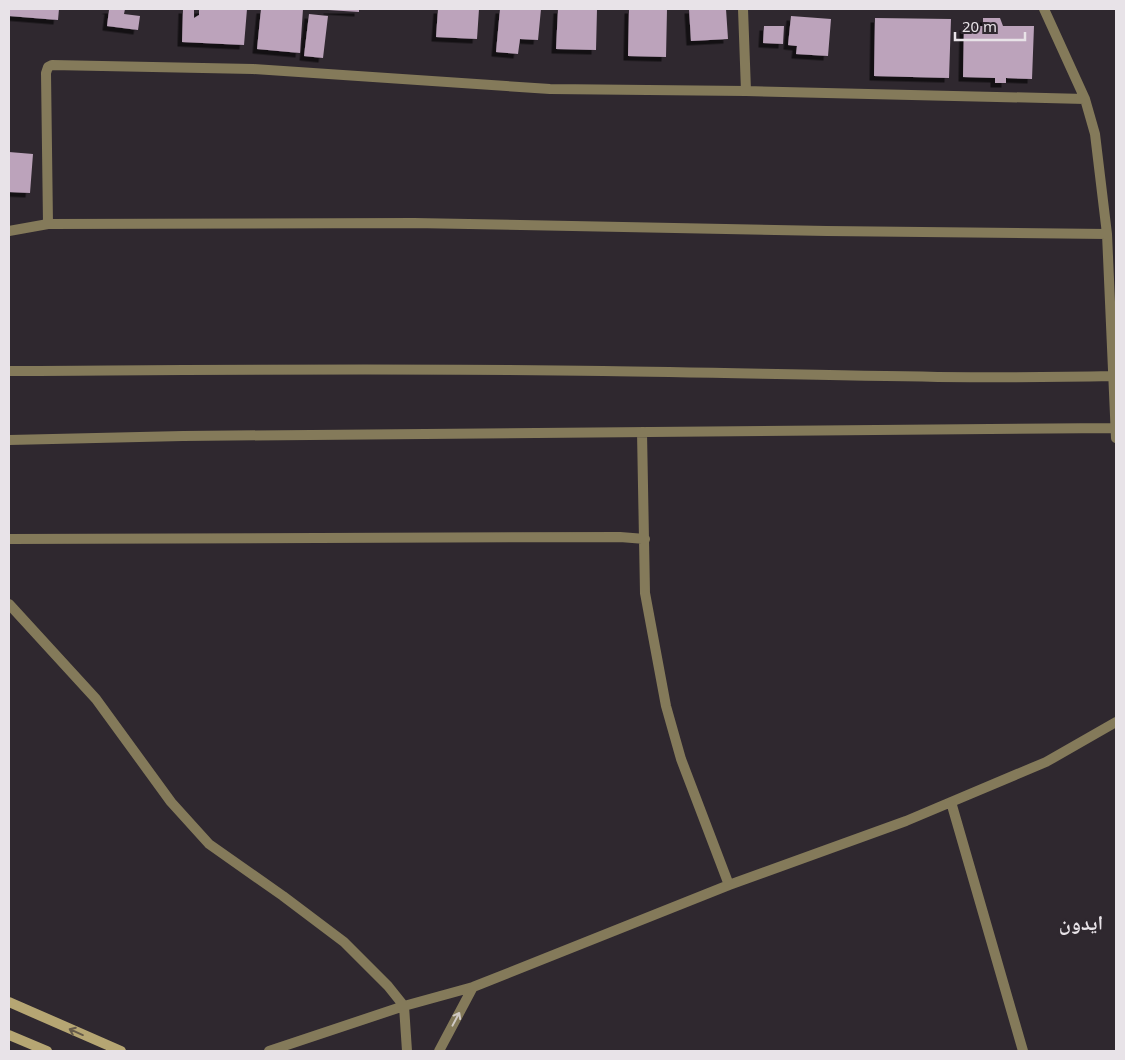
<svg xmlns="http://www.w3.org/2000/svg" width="1125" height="1060" viewBox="0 0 1125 1060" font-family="'Noto Sans','Noto Naskh Arabic',sans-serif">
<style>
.building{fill:#bca3bb;filter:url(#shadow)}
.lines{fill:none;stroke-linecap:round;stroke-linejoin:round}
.street{stroke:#847a5a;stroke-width:10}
.secondary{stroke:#b6a673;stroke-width:10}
.oneway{stroke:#cfc9c4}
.oneway2{stroke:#655a4a}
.labels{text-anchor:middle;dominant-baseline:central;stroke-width:5;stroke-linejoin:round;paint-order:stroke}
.district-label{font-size:20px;font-weight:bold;fill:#e8e3e8;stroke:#2f282f}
</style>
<defs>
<filter id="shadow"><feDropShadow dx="-4.5" dy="4.5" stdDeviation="0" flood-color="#0009"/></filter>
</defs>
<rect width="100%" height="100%" fill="#2f282f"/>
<!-- building -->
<path class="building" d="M9,9H59L58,20L9,16Z
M106,9H125L124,14L140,16L138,30L107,26L109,10Z
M183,9H194V18L199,15V9H247L244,45L182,42Z
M261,9H303L300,53L257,49Z
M328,9H359V12L328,10Z
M438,9H479L477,39L436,37Z
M500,9H541L538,40L520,39L518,54L496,52Z
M558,9H597L596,50L556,49Z
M629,9H667L666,57L628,56Z
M689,9H726L728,39L691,41Z
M309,14L328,16L323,58L304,56Z
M791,16L831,19L828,56L796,54L797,46L788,45Z
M875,18L951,19L949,78L874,76Z
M983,18H1000L1003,26H1034L1032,79L1006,78V83H995V78L963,77L964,26H983Z
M764,26H784L783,44L763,43Z
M9,152L33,154L30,193L9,192Z"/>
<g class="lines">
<!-- street -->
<path class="street" d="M743,9L746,91
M1044,9L1085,99L1095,134L1107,234L1116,438
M48,224L46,73L48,67L52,65L253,69L550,89L746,91L1085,99
M9,231L48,224L414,223L827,231L1107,234
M9,371C207,370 405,368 603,371C773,373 943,380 1113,376
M642,432L645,593L666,706L681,759L729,885
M9,440L183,436L1115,428
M9,539L620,537L645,539
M9,604L96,699L171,802L209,844L283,896L344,942L388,986L404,1006L407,1051
M951,802L1023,1051
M269,1051L404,1006L473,987L729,885L906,821L1046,762L1116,722
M439,1051L473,987"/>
<!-- secondary -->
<path class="secondary" d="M9,1002L121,1051
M9,1035L47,1051"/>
</g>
<!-- one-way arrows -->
<defs><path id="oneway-shaft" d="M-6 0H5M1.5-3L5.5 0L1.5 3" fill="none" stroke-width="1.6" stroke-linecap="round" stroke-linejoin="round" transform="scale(1.25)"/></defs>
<use class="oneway" href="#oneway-shaft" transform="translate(456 1019) rotate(-62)"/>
<use class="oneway2" href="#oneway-shaft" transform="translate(76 1032) rotate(-156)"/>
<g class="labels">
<!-- district labels -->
<g class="district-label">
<text x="1081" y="922">ايدون</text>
</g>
</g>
<!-- border -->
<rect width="1125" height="1060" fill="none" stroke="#e8e3e8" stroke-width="20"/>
<!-- scale -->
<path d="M955 32v8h70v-8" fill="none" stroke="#e8e3e8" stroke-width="2.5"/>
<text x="962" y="32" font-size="15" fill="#e8e3e8" stroke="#2f282f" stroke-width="4" paint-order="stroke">20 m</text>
</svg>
